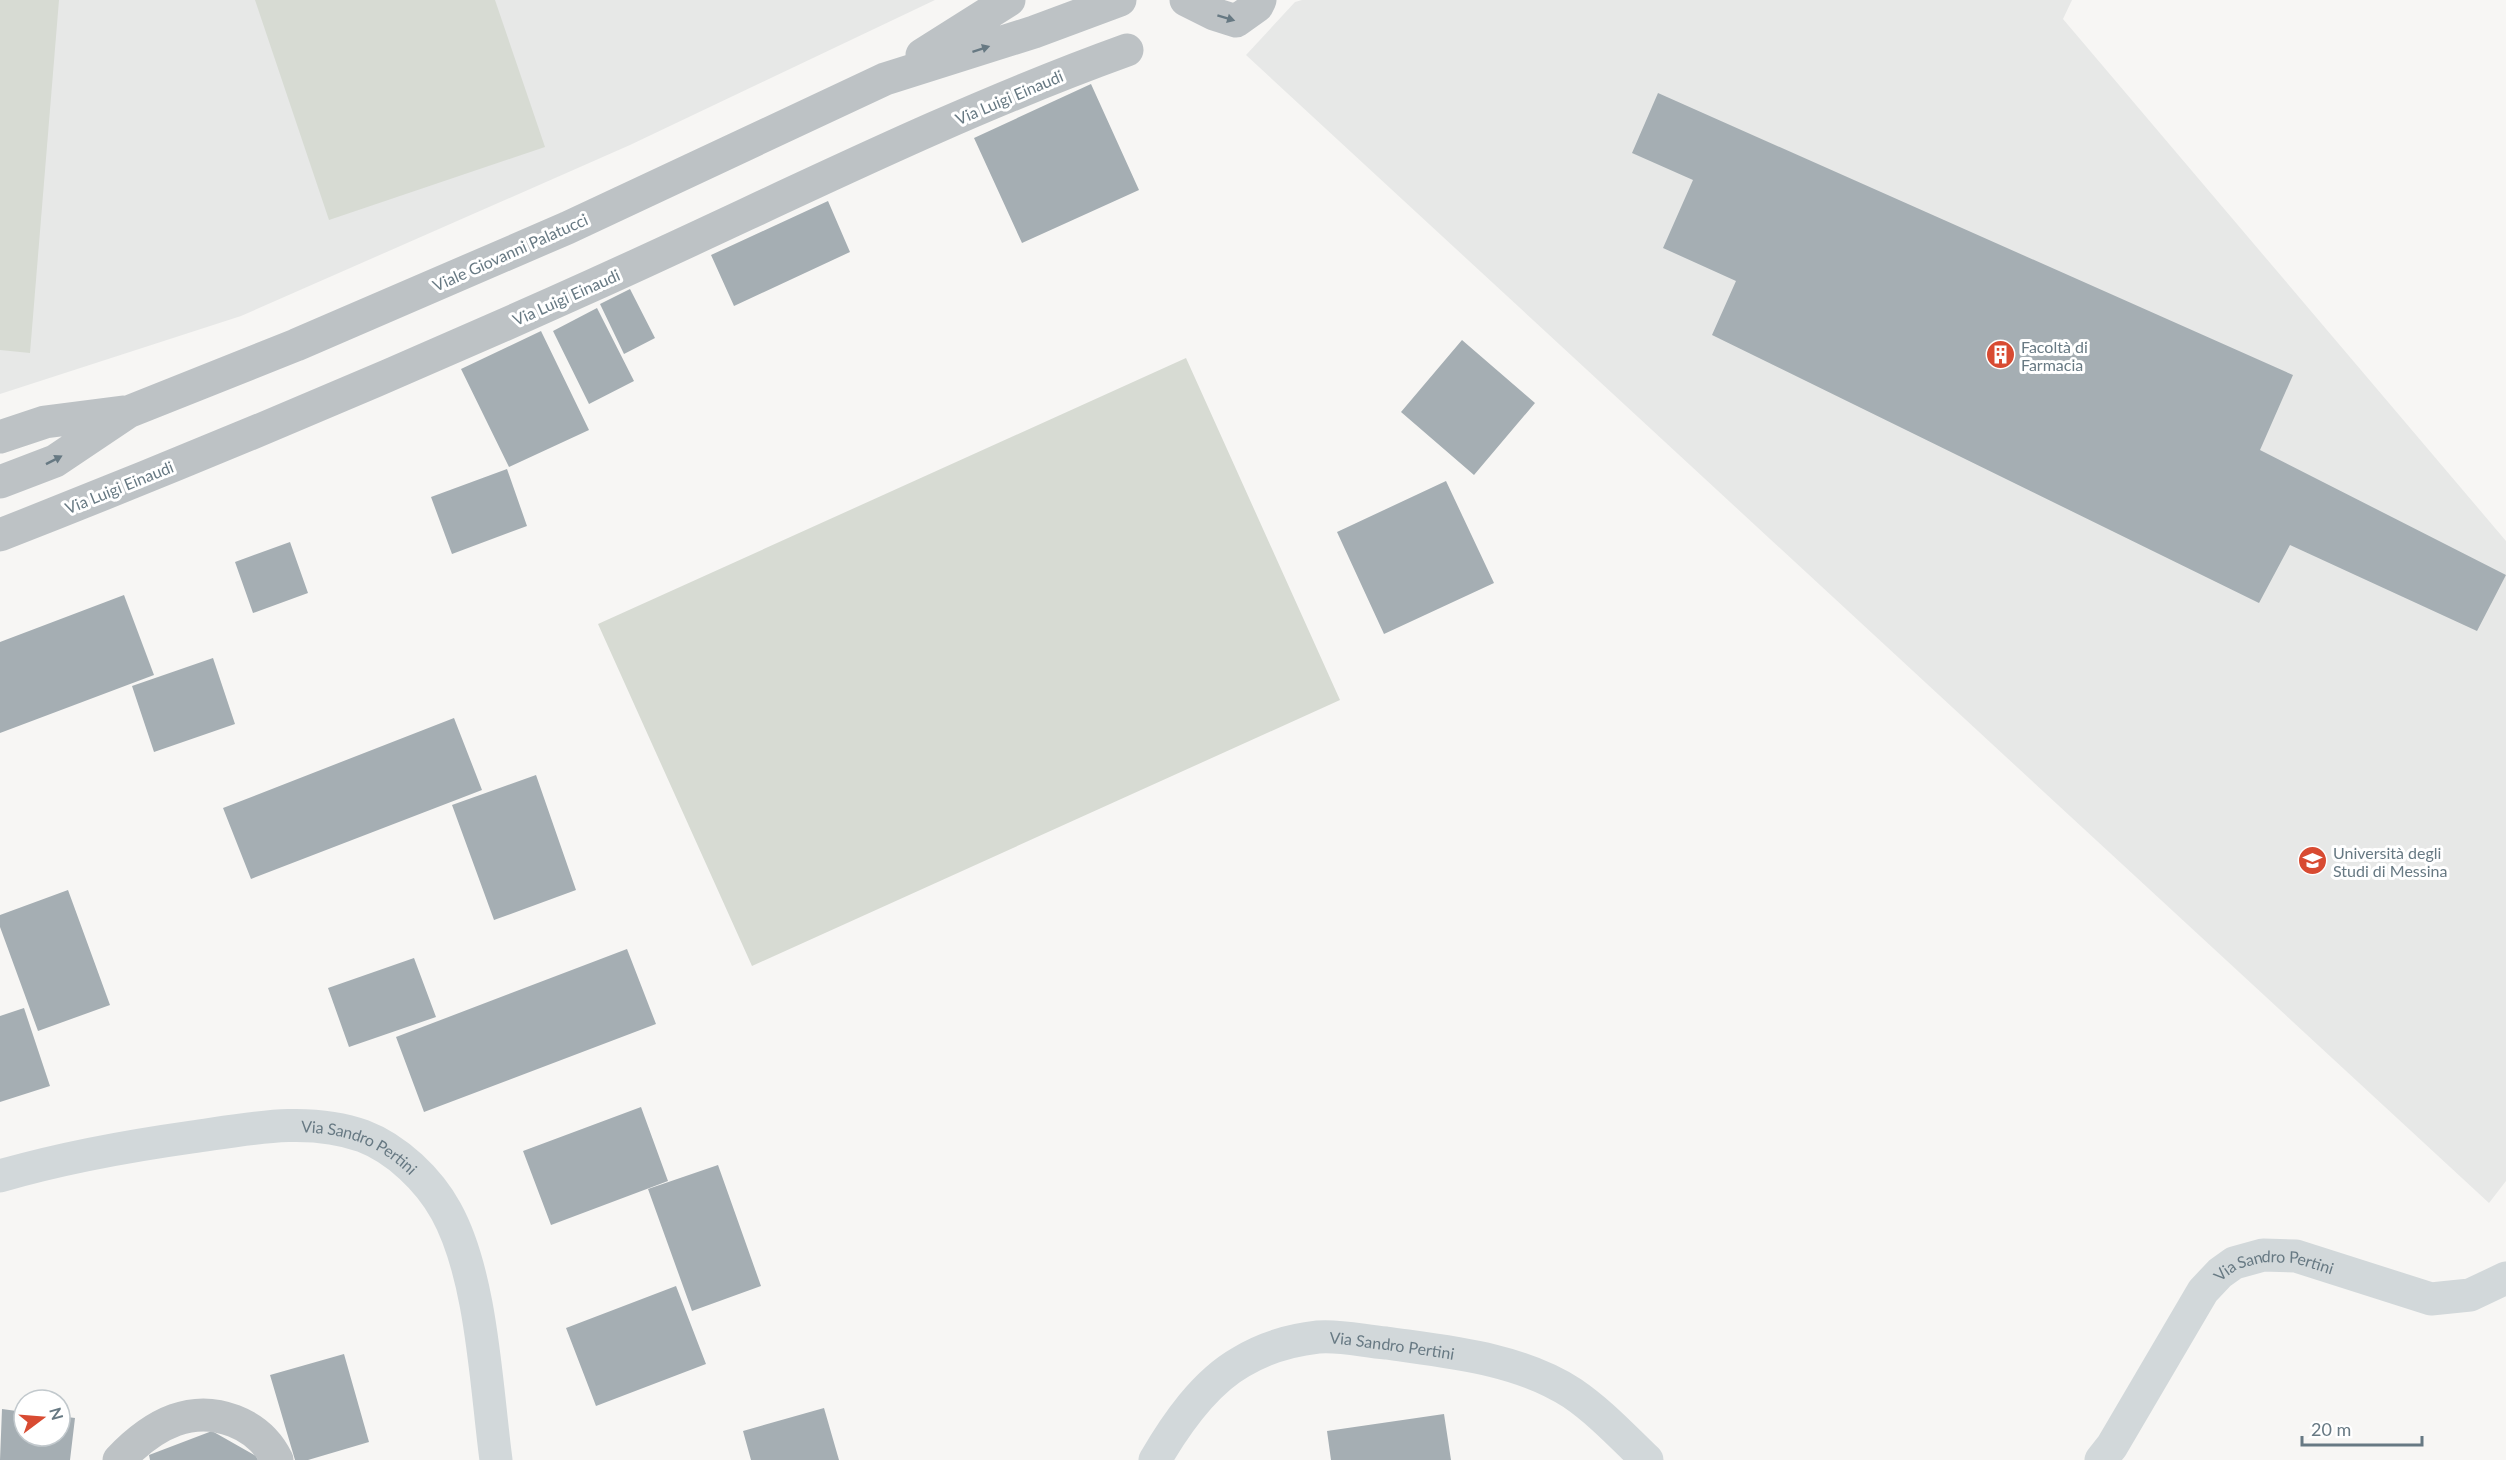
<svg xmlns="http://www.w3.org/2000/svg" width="2506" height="1460" viewBox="0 0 2506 1460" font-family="Lato,sans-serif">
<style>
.built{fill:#e7e8e7}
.green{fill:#d7dbd3}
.building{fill:#a5aeb3}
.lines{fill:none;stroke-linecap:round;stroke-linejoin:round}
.street{stroke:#bdc2c5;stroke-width:33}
.secondary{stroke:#d2d8da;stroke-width:33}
.oneway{fill:#677983}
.labels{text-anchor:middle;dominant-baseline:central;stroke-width:6;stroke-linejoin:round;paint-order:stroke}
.street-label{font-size:16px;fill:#677983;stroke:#fff}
.poi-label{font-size:16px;fill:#677983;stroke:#fff;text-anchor:start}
</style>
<rect width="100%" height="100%" fill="#f7f6f4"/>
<!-- built -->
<path class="built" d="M0,0H935L630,145L241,316L0,394Z
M1302,0H2072L2063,19L2506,541V1181L2489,1203L1246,55L1295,2Z"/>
<!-- green -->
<path class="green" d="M0,0H59L30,353L0,350Z
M255,0H495L545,147L329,220Z
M1186,358L1340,700L752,966L598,624Z"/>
<!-- building -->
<path class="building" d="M1091,84L1139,190L1022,243L974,138Z
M1658,93L2293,375L2260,450L2506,575L2477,631L2290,545L2259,603L1712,335L1736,281L1663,248L1693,180L1632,153Z
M828,201L850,252L734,306L711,255Z
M630,289L655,338L624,354L600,304Z
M597,308L634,381L589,404L553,331Z
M541,331L589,430L509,467L461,369Z
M1462,340L1535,403L1474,475L1401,412Z
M507,469L527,526L452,554L431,497Z
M1446,481L1494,583L1384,634L1337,532Z
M290,542L308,593L253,613L235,562Z
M124,595L154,675L0,733V642Z
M213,658L235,724L154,752L132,686Z
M454,718L482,790L251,879L223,808Z
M536,775L576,890L494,920L452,805Z
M68,890L110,1005L38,1031L0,927V915Z
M627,949L656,1024L424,1112L396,1037Z
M414,958L436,1017L349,1047L328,988Z
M24,1008L50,1086L0,1102V1016Z
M641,1107L668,1181L551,1225L523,1151Z
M718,1165L761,1286L692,1311L648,1189Z
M676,1286L706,1364L596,1406L566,1328Z
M344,1354L369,1442L308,1460H295L270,1375Z
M824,1408L839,1460H751L743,1431Z
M2,1409L24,1412V1436H60V1416L75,1418L70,1460H0Z
M1444,1414L1451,1460H1331L1327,1431Z
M212,1431L256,1456L258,1460H150L149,1455Z"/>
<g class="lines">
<!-- street -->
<path class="street" d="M1186,0L1214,14L1236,21L1257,6L1260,0
M922,55L1009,0
M0,437L45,422L123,412
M0,482L55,461L128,412L296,345L567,228L885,79L1034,32L1120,0
M0,535C199,457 396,374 591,286C769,206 944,116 1127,50
M119,1460C135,1443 153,1428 175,1420C214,1406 259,1423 277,1460"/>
<!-- secondary -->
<g class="secondary">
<path id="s1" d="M0,1176C62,1158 128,1146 192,1137C248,1129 308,1116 363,1136C397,1149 429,1180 446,1211C482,1276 486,1385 496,1460"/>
<path id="s2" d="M1155,1460C1176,1424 1204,1383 1241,1362C1264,1348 1291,1340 1318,1337C1340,1335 1363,1341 1386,1343C1449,1352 1518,1358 1572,1393C1600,1412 1623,1437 1647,1460"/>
<path id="s3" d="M2101,1460L2112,1446L2203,1291L2220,1273L2234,1263L2263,1255L2296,1256L2431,1299L2470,1295L2506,1278"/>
</g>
</g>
<!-- one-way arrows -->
<defs><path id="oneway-solid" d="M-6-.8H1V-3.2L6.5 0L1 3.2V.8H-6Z" transform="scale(1.5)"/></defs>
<g class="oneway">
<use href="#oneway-solid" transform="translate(1226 18) rotate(17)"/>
<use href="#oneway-solid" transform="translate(981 49) rotate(-18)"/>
<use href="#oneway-solid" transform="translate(54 460) rotate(-27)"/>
</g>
<!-- icons -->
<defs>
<symbol id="building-disc" viewBox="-11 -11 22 22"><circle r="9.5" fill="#d84b32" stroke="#fff"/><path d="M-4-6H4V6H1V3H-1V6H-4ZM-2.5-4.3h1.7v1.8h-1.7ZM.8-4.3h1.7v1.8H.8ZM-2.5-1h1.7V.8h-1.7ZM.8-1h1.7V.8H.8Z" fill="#fff"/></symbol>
<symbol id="university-disc" viewBox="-11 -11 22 22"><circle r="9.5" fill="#d84b32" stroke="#fff"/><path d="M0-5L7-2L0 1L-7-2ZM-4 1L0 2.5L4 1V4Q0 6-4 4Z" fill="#fff"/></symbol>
</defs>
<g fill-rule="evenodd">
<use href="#building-disc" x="1984" y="338" width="33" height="33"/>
<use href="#university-disc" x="2296" y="844" width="33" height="33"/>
</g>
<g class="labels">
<!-- street labels -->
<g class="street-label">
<text transform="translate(1009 97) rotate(-23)">Via Luigi Einaudi</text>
<text transform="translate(510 252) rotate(-24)">Viale Giovanni Palatucci</text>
<text transform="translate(566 297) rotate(-24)">Via Luigi Einaudi</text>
<text transform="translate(119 487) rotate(-22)">Via Luigi Einaudi</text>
<text stroke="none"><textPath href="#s1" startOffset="369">Via Sandro Pertini</textPath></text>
<text stroke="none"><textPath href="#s3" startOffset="279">Via Sandro Pertini</textPath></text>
<text stroke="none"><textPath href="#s2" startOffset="288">Via Sandro Pertini</textPath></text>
</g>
<!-- poi labels -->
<g class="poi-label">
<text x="2021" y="346">Facoltà di<tspan x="2021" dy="18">Farmacia</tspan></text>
<text x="2333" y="852">Università degli<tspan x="2333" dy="18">Studi di Messina</tspan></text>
</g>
</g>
<!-- north arrow -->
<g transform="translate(42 1418) rotate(74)"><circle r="28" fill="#ffffff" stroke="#c2c9cd" stroke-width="1.5"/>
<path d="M0-4.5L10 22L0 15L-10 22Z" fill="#d84b32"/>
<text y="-9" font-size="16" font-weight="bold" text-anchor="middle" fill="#677983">N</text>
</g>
<!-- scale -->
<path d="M2302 1436v9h120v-9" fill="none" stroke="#677983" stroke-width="3"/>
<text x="2311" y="1436" font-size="18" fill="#677983" stroke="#ffffff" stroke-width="4.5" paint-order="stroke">20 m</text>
</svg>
